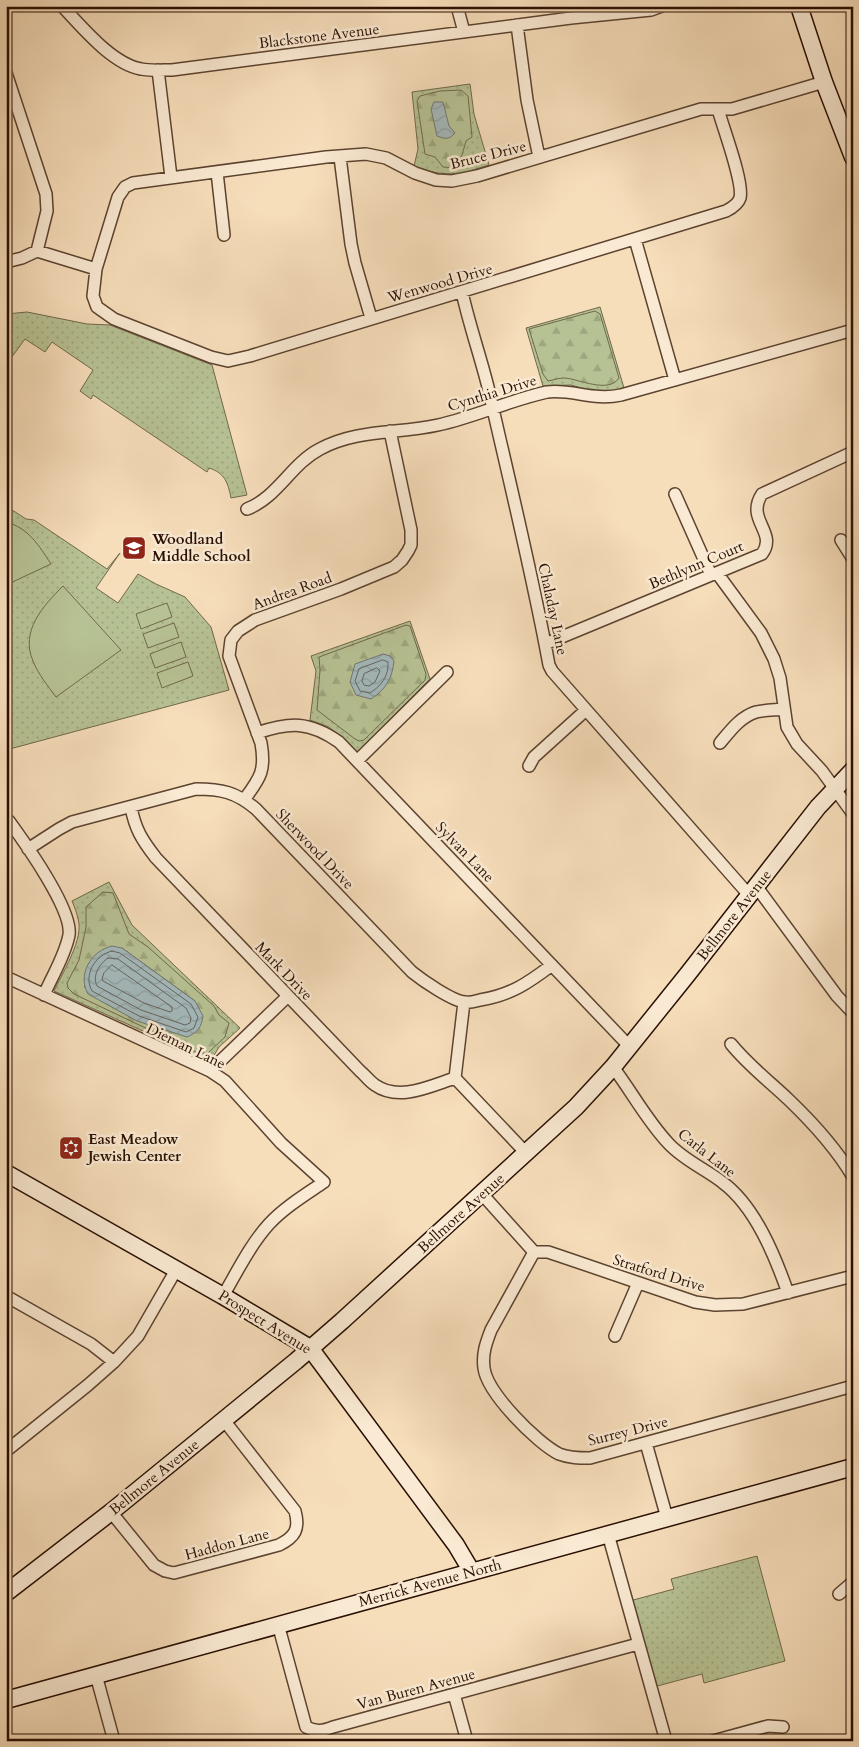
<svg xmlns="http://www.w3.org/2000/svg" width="859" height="1747" viewBox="0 0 859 1747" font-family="Cardo,serif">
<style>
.green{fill:url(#green-dots);stroke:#70684b}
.forest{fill:url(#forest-firs);stroke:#70684b;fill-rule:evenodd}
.pitch{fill:#b7c294;stroke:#70684b}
.water{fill:url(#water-waves);stroke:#727572}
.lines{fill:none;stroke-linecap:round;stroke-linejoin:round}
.shore{stroke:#66645f;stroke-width:1}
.street-casing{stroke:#5c4330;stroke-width:14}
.secondary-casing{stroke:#290f02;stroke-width:19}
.street{stroke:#faead3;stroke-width:11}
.secondary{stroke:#faead3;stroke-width:16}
.labels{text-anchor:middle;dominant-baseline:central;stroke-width:5;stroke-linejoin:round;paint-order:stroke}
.street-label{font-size:15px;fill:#290f02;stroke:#faead3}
.poi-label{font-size:15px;font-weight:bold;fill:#290f02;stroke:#faead3;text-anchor:start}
</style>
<defs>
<pattern id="green-dots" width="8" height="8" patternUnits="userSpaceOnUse" patternTransform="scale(1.25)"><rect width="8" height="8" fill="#b7c294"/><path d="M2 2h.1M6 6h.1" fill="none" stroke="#9da67e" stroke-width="1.8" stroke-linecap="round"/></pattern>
<pattern id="forest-firs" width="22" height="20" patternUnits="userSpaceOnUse" patternTransform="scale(1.25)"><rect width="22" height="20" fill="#b7c294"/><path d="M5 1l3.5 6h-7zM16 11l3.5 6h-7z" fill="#9da67e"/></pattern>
<pattern id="water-waves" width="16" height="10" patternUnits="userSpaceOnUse" patternTransform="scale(1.25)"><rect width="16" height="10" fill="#a3b9bc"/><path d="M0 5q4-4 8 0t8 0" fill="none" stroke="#8c9ea0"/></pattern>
</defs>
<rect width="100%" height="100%" fill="#f7debb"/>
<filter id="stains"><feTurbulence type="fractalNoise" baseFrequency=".004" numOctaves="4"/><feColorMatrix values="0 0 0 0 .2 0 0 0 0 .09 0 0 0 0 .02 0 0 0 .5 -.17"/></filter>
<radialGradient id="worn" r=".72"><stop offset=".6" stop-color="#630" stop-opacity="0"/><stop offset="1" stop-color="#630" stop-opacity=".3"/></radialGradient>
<!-- green -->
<path class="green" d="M470,84L474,114L489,165C458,175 445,178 414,166L418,149L412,92Z
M600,307L624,388L607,392L591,391L571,385L543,386L526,328Z
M27,312L87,324L110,325L212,365L247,495L231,498C228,483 225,473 209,468L207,472L93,395L91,399L80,391L93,370L52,342L45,352L25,339L6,365V314Z
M6,506L26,519L34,520L107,569L120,553L96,588L118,603L138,574L156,584L185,597L211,627L229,690L6,750Z
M410,621L430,679L357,752L329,727L310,720L316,671L311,656Z
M109,882L132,925L240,1028L219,1047L213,1057L207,1059L203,1058L54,991C62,974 81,943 79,924C78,916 75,908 72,901Z
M757,1556L785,1661L704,1683L702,1674L650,1688L626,1602L674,1589L671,1579Z"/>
<!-- forest -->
<path class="forest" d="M461,90L468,96L472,137L466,141L462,155L456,168L443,167L435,157L425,154L417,101L420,96L440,91Z
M595,311L600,314L619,378C608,394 580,379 564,378C559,378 553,380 548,381L543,374L529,329Z
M406,625L410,626L426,674L425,680L364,740L359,741L355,739L317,710L320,670L319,657Z
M103,892L113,893L129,934L148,947L214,1006L219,1015L229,1023L225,1037L208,1053H198L74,994L68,988L67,983L79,960L86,927V907ZM122,948L195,1001L84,987Z"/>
<!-- pitch -->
<path class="pitch" d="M6,522C29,528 39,546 51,564L6,585Z
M63,586L121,650L56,697C48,686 38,674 33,661C20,631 43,606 63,586Z
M167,603L172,617L141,629L136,614Z
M174,623L179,637L148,648L143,634Z
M181,642L186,657L155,668L150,654Z
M188,662L193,676L162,688L157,673Z"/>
<!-- water -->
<path class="water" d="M434,102H443L449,126L455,133C449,140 445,139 437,136L431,109Z
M383,654L390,656L394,661C392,679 386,689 371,699L356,695L350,682L355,664Z
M112,946L122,948L195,1001L203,1016C201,1028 198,1032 187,1037L137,1021L88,994C77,974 91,951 112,946Z"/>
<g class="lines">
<!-- shore -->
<path class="shore" d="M383,660L388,662C389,676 381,686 370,693L360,691L355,681L359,669Z
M377,668L380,671L375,682L369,686L364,685L362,681L364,674Z
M112,951L120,953L191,1004L198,1017L194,1028L186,1032L139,1016L92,991C83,975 95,955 112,951Z
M108,958L118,959L186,1008L191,1018L190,1023L185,1025L141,1010L97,986C92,976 99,964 108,958Z
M112,965L172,1007V1011L170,1012L144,1003L103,981L102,979L104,973Z"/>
<defs>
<path id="street" d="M62,6C82,27 112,64 141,69C151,71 162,70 172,70L571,18L651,10L662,6
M457,6L464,32
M517,25L527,100L539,157
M158,70L171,177
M6,73L46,194L47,211L37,251
M718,109C723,128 744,182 740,198C738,204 732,208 726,211L250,356L228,361L211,357L114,319L97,307L93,296L96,269L118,197L125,187L133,183L326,157L366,154L386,158L415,173L436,180L452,181L477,176L701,109H732L824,82
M340,157L351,244L355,263L371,318
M217,172L224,235
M635,239L675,380
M6,262L22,258L37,251L96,269
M462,292C469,324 480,355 488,387C509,480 532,572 549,665L552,671L749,895
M675,494L711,575
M247,509C278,497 291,464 320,449C357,429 398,434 438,425C475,417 510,400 547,392C573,389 593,401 621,395L853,330
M841,540L853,559
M717,573L761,633L774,659L780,678L787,727L797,744L822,771L853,814
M545,644L762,554C778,532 745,520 762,494L853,452
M257,733C290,722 309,721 339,742L629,1046
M720,743C730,731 740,717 756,712C765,710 775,710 784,709
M357,761L447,672
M529,766L534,757L586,710
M244,800C260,778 266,771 261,743L229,656L231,640L238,631L255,620L341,589L394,567L402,560L408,551L411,545V530L390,431
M131,807C135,829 142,840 156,858L360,1071C365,1075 369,1081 375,1085C399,1102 430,1086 455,1078
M6,819L9,821C25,843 73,910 69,935C65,956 52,976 44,995
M28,849L59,829L72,822L196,789C221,789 236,792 256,809L412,972C422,980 452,1001 465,1002C470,1003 476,1001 480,1000C511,995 528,983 552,965
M756,886L837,996L853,1013
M6,977L210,1071L225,1081L281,1143L324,1182C305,1195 285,1207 269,1224C250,1245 237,1272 223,1296
M464,1002L455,1078L526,1153
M731,1044C748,1065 769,1081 789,1100C813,1123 836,1148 853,1177
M613,1067C632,1092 647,1121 669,1144C684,1160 705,1169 722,1182C755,1206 775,1256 788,1293
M210,1071L288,996
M482,1194L534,1252H548L560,1256L695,1302L715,1305L743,1304L853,1276
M534,1252L491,1330C486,1343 482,1354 484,1368C487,1393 537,1443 559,1454C569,1458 579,1458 590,1458L853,1386
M6,1296L91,1344L114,1362
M615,1336L638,1283
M646,1443L667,1518
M6,1451L88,1385L114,1362L138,1336L176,1270
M111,1512L154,1565L165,1571L174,1573L279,1545C295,1537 300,1529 295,1511L223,1419
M608,1534L666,1741
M839,1594L853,1582
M278,1624L306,1727C316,1732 323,1731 333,1727L638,1644
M96,1675L114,1741
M454,1694L467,1741
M713,1741L768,1726L783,1727"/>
<path id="secondary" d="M799,6L824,82L853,157
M6,1173L223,1296L310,1348L456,1545L472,1572
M6,1593L111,1512L296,1361L342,1321L576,1107L613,1067L687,975L818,807L853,770
M6,1700L853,1467"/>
</defs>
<!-- street casing -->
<use href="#street" class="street-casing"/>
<!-- secondary casing -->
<use href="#secondary" class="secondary-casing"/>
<!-- street -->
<use href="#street" class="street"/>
<!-- secondary -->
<use href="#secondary" class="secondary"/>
</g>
<!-- icons -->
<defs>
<symbol id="school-square" viewBox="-11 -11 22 22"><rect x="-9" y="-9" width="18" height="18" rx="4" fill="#8f2418" stroke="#faead3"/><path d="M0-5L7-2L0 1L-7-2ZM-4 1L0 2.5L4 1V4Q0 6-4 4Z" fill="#fff"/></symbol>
<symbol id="synagogue-square" viewBox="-11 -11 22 22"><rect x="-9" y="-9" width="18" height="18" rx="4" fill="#8f2418" stroke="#faead3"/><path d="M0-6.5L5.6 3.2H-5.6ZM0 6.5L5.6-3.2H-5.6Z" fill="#fff"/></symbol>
</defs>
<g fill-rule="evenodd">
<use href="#school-square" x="120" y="534" width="28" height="28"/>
<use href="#synagogue-square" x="57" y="1134" width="28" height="28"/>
</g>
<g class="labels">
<!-- street labels -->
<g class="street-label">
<text transform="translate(319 36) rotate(-7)">Blackstone Avenue</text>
<text transform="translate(488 155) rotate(-14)">Bruce Drive</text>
<text transform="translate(440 283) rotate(-16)">Wenwood Drive</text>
<text transform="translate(492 393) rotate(-17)">Cynthia Drive</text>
<text transform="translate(696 565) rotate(-23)">Bethlynn Court</text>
<text transform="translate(292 591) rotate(-20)">Andrea Road</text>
<text transform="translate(553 609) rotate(78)">Chaladay Lane</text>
<text transform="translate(315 849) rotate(46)">Sherwood Drive</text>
<text transform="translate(465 852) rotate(46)">Sylvan Lane</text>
<text transform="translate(734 915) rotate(-52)">Bellmore Avenue</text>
<text transform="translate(284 971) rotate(46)">Mark Drive</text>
<text transform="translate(186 1046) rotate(26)">Dieman Lane</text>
<text transform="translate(707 1153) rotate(38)">Carla Lane</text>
<text transform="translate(461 1213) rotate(-42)">Bellmore Avenue</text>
<text transform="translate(659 1273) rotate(17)">Stratford Drive</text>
<text transform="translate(265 1322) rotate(32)">Prospect Avenue</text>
<text transform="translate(628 1431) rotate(-14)">Surrey Drive</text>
<text transform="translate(154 1477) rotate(-39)">Bellmore Avenue</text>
<text transform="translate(227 1544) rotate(-15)">Haddon Lane</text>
<text transform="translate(430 1583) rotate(-15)">Merrick Avenue North</text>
<text transform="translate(416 1689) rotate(-15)">Van Buren Avenue</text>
</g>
<!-- poi labels -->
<g class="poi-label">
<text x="152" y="539">Woodland<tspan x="152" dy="17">Middle School</tspan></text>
<text x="88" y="1139">East Meadow<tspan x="88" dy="17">Jewish Center</tspan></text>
</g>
</g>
<!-- margin -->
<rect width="859" height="1747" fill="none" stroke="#f7debb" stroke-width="25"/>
<rect x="8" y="8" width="844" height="1732" fill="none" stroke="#290f02" stroke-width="2.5"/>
<rect x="12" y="12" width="834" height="1722" fill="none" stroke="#290f02"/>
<rect width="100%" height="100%" filter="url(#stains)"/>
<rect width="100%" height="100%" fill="url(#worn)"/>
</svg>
